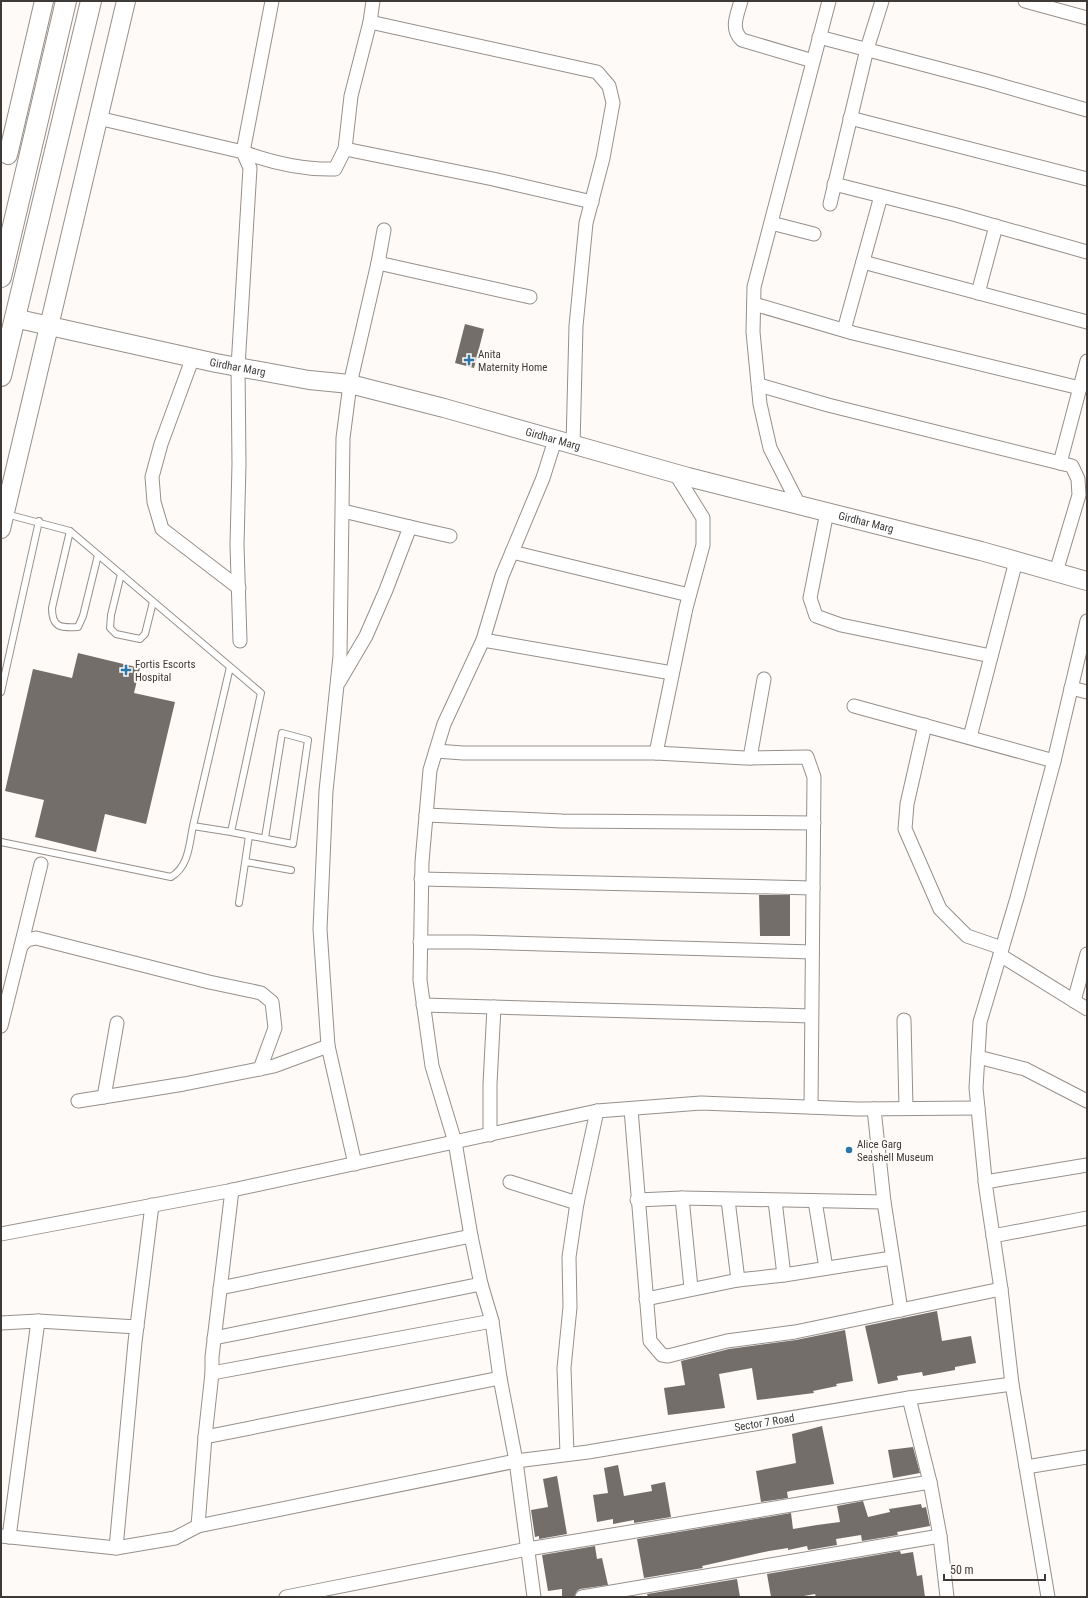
<svg xmlns="http://www.w3.org/2000/svg" width="1088" height="1598" viewBox="0 0 1088 1598" font-family="'Roboto Condensed',sans-serif">
<style>
.building{fill:#736e69}
.lines{fill:none;stroke-linecap:round;stroke-linejoin:round}
.lane-casing{stroke:#96908b;stroke-width:8}
.street-casing{stroke:#96908b;stroke-width:15}
.secondary-casing{stroke:#96908b;stroke-width:20}
.primary-casing{stroke:#96908b;stroke-width:22}
.lane{stroke:#fff;stroke-width:6}
.street{stroke:#fff;stroke-width:13}
.secondary{stroke:#fff;stroke-width:18}
.primary{stroke:#fff;stroke-width:20}
.poi-dot{fill:#2b77aa;stroke:#fefaf7;stroke-width:1.5}
.labels{text-anchor:middle;dominant-baseline:central;stroke-width:4;stroke-linejoin:round;paint-order:stroke}
.poi-label{font-size:11px;fill:#3d3a38;stroke:#fefaf7;text-anchor:start}
.street-label{font-size:11px;fill:#3d3a38;stroke:#fefaf7}
</style>
<rect width="100%" height="100%" fill="#fefaf7"/>
<!-- building -->
<path class="building" d="M465,324L484,329L474,368L455,363Z
M78,653L140,668L134,693L175,702L146,824L105,814L96,852L35,837L44,800L5,791L33,669L72,678Z
M759,895H790V936H760Z
M937,1311L942,1341L971,1336L976,1363L955,1367V1370L923,1376L922,1372L897,1376L898,1380L878,1384L865,1326Z
M845,1330L853,1381L836,1384L837,1386L813,1391L814,1393L757,1400L752,1368L719,1374L725,1408L668,1415L664,1388L685,1385L681,1361L729,1349L796,1340Z
M822,1426L834,1484L790,1491L787,1492L788,1498L761,1502L756,1471L796,1463L792,1434Z
M913,1447L920,1473L893,1478L888,1450Z
M618,1465L624,1496L652,1491L651,1485L665,1482L671,1517L634,1523V1520L613,1524V1519L597,1522L593,1495L608,1493L604,1468Z
M557,1476L567,1534L539,1539V1536L535,1537L531,1510L548,1507L543,1479Z
M863,1501L868,1517L890,1512L889,1509L921,1504L922,1508L926,1507L930,1526L897,1532L898,1535L862,1541L861,1535L836,1539L837,1545L808,1550L807,1546L788,1550V1548L769,1551L702,1566L703,1568L644,1578L637,1539L791,1513L793,1529L817,1525L840,1522L837,1506Z
M595,1546L597,1559L602,1558L608,1585L580,1589L577,1591L574,1597H562V1589L548,1591L542,1555Z
M900,1551L901,1554L913,1552L917,1576L922,1575L925,1597H816L815,1594L798,1597H771L767,1574Z
M737,1579L740,1597H648L647,1594Z"/>
<g class="lines">
<defs>
<path id="lane" d="M6,514L70,531L261,693L231,832L193,826L230,667
M70,531L52,608C52,628 61,628 78,627L83,616L98,555
M121,574L111,615L110,628L116,634L140,639L145,634L153,602
M1,692L39,521
M231,832L293,844L308,740L282,733L265,838
M1,842L171,877C189,866 189,845 193,826
M246,862L291,870
M239,903L249,836"/>
<g id="street">
<path d="M741,1C737,15 730,29 742,40L813,61"/>
<path d="M1025,1L1087,18"/>
<path d="M370,22L597,72L609,86L613,103L603,158L586,223L576,326L573,445"/>
<path d="M819,37L986,81L1087,110"/>
<path d="M98,118L243,152L272,1"/>
<path d="M850,118L1087,179"/>
<path d="M345,149L493,179L592,202"/>
<path d="M243,152C273,163 302,170 335,169L345,149L351,96L370,22L373,1"/>
<path d="M834,184L953,214L1087,252"/>
<path d="M830,204L867,49L882,1"/>
<path d="M771,223L814,234"/>
<path d="M863,262L1087,322"/>
<path d="M378,263L384,230"/>
<path d="M978,293L996,226"/>
<path d="M754,304L853,333L1080,388"/>
<path d="M844,330L881,196"/>
<path d="M193,357L161,444L152,477L154,502L162,529L239,588"/>
<path d="M759,385L828,405L1072,466L1078,479L1079,495L1056,572"/>
<path d="M1060,463L1087,361"/>
<path d="M799,505L770,448L760,404L753,332L754,287L829,1"/>
<path d="M827,512L810,598L816,616L841,625L991,656"/>
<path d="M410,527L450,536"/>
<path d="M512,552L689,595"/>
<path d="M483,640L672,673"/>
<path d="M240,641L237,545L239,464L238,367L250,168L243,152"/>
<path d="M339,682L366,636L386,590L410,527L343,511"/>
<path d="M1071,688L1087,692"/>
<path d="M854,706L1054,761"/>
<path d="M925,725L907,804L905,829L940,909L967,936L1002,948"/>
<path d="M970,737L1016,561"/>
<path d="M436,751L463,753H656L745,758L807,757L814,777L811,1107"/>
<path d="M656,753L686,608L703,545V518L675,473"/>
<path d="M750,758L764,679"/>
<path d="M426,815L562,821L814,823"/>
<path d="M421,879L813,888"/>
<path d="M420,942H472L812,952"/>
<path d="M21,946L41,864"/>
<path d="M1000,955L1087,1009"/>
<path d="M1074,1001L1087,954"/>
<path d="M423,1005L811,1016"/>
<path d="M904,1020L906,1108"/>
<path d="M1,1026L21,946L27,940L36,938L209,982L261,993L272,1002L275,1028L260,1069"/>
<path d="M978,1057L1025,1069L1087,1101"/>
<path d="M104,1097L117,1023"/>
<path d="M78,1101L184,1084L274,1066L328,1046"/>
<path d="M631,1109L650,1341L662,1355L668,1356L727,1341L795,1332L1001,1289"/>
<path d="M874,1109L884,1202L901,1310"/>
<path d="M490,1135V1084L494,1007"/>
<path d="M355,1164L328,1046L320,929L326,791L340,656L343,438L350,384L378,263L530,297"/>
<path d="M510,1182L577,1203"/>
<path d="M985,1182L1087,1165"/>
<path d="M682,1198L691,1288"/>
<path d="M637,1200L682,1198L884,1202"/>
<path d="M728,1200L738,1280"/>
<path d="M775,1201L784,1275"/>
<path d="M815,1201L826,1268"/>
<path d="M1,1234L228,1191L597,1111L701,1103L857,1109L978,1108"/>
<path d="M993,1236L1087,1218"/>
<path d="M220,1288L471,1236"/>
<path d="M646,1299L738,1280L784,1275L892,1258"/>
<path d="M1,1323L38,1321L137,1327"/>
<path d="M214,1338L481,1284"/>
<path d="M212,1373L492,1321"/>
<path d="M909,1398L930,1482L940,1536L947,1597"/>
<path d="M205,1437L500,1378"/>
<path d="M567,1454L564,1368L570,1307L569,1257L577,1203L597,1111"/>
<path d="M1026,1467L1087,1457"/>
<path id="s1" d="M198,1526L516,1461L588,1452L909,1398L1012,1384"/>
<path d="M1,1536L116,1548L175,1538L198,1526L205,1437L212,1373V1357L232,1190"/>
<path d="M9,1537L38,1321"/>
<path d="M116,1548L135,1342L152,1205"/>
<path d="M286,1597L528,1549L930,1482"/>
<path d="M534,1597L516,1461L500,1378L492,1321L481,1284L471,1236L455,1142L432,1066L420,980L422,862L430,770L444,724L483,640L502,576L543,478L555,440"/>
<path d="M582,1597L940,1536"/>
<path d="M1048,1597L1012,1384L1001,1289L986,1189L976,1088L980,1022L1017,898L1054,761L1087,621"/>
</g>
<g id="secondary">
<path d="M8,155L44,1"/>
<path id="s2" d="M14,318L216,363L309,380L350,384L444,408L688,477L981,551L1087,581"/>
<path d="M1,529L126,1"/>
</g>
<path id="primary" d="M1,277L66,1
M1,376L91,1"/>
</defs>
<!-- lane casing -->
<use href="#lane" class="lane-casing"/>
<!-- street casing -->
<use href="#street" class="street-casing"/>
<!-- secondary casing -->
<use href="#secondary" class="secondary-casing"/>
<!-- primary casing -->
<use href="#primary" class="primary-casing"/>
<!-- lane -->
<use href="#lane" class="lane"/>
<!-- street -->
<use href="#street" class="street"/>
<!-- secondary -->
<use href="#secondary" class="secondary"/>
<!-- primary -->
<use href="#primary" class="primary"/>
</g>
<!-- markers -->
<g class="poi-dot">
<path d="M467 354h4v4h4v4h-4v4h-4v-4h-4v-4h4z"/>
<path d="M124 664h4v4h4v4h-4v4h-4v-4h-4v-4h4z"/>
<circle cx="849" cy="1150" r="4"/>
</g>
<g class="labels">
<!-- poi labels -->
<g class="poi-label">
<text x="478" y="354">Anita<tspan x="478" dy="13">Maternity Home</tspan></text>
<text x="135" y="664">Fortis Escorts<tspan x="135" dy="13">Hospital</tspan></text>
<text x="857" y="1144">Alice Garg<tspan x="857" dy="13">Seashell Museum</tspan></text>
</g>
<!-- street labels -->
<g class="street-label">
<text stroke="none"><textPath href="#s2" startOffset="229">Girdhar Marg</textPath></text>
<text stroke="none"><textPath href="#s2" startOffset="553">Girdhar Marg</textPath></text>
<text stroke="none"><textPath href="#s2" startOffset="877">Girdhar Marg</textPath></text>
<text stroke="none"><textPath href="#s1" startOffset="576">Sector 7 Road</textPath></text>
</g>
</g>
<!-- border -->
<rect width="1088" height="1598" fill="none" stroke="#3d3a38" stroke-width="4"/>
<!-- scale -->
<path d="M944 1574v6h101v-6" fill="none" stroke="#3d3a38" stroke-width="2"/>
<text x="950" y="1574" font-size="12" fill="#3d3a38" stroke="#fefaf7" stroke-width="3" paint-order="stroke">50 m</text>
</svg>
